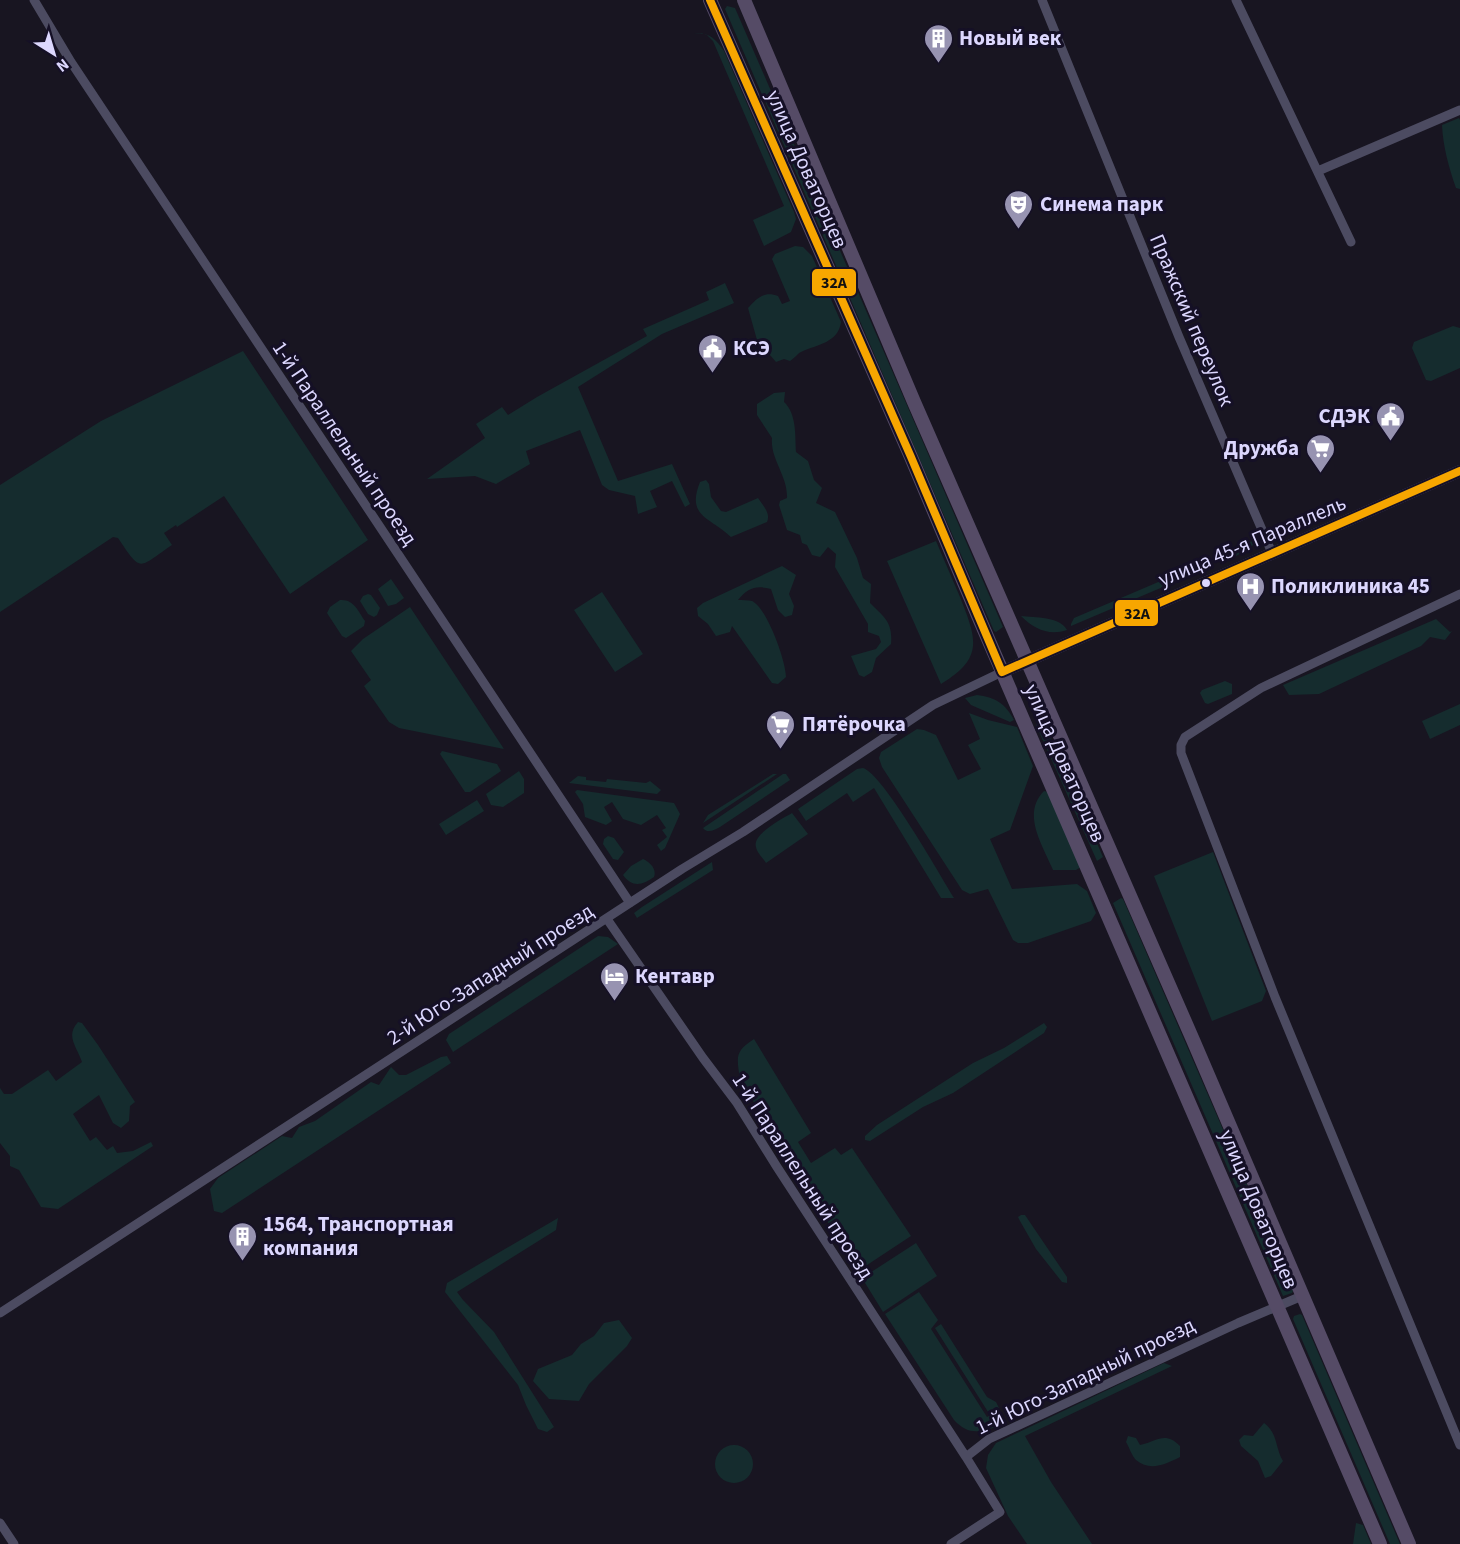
<svg xmlns="http://www.w3.org/2000/svg" width="1460" height="1544" viewBox="0 0 1460 1544" font-family="'Source Sans 3',sans-serif">
<style>
.green{fill:#152c2e}
.lines{fill:none;stroke-linecap:round;stroke-linejoin:round}
.minor{stroke:#4c4b61;stroke-width:9}
.secondary{stroke:#4f4e67;stroke-width:12}
.primary{stroke:#554b66;stroke-width:14}
.bus-1-casing{stroke:#151026;stroke-width:12}
.bus-1{stroke:#f7a600;stroke-width:8}
.bus-dot{fill:#dcd7fe;stroke:#151026;stroke-width:2}
.labels{text-anchor:middle;dominant-baseline:central;stroke-width:6;stroke-linejoin:round;paint-order:stroke}
.poi-label{font-size:21px;font-weight:bold;fill:#dcd7fe;stroke:#151026;text-anchor:start}
.street-label{font-size:21px;fill:#dcd7fe;stroke:#151026}
.line-badge{stroke:#151026;stroke-width:2}
.pale-badge-label{font-size:16px;text-anchor:middle;font-weight:bold;fill:#111}
</style>
<rect width="100%" height="100%" fill="#181521"/>
<!-- green -->
<path class="green" d="M727,6L735,8L1003,627L996,632L994,631L725,9Z
M694,33C709,32 716,39 724,51L794,212L796,219L791,232L764,246L753,220L784,206L713,41L706,34Z
M1459,118L1460,120V189L1456,188C1449,168 1443,147 1442,125Z
M795,246L803,247L812,256L841,322C838,343 818,344 801,352C797,354 795,358 790,361L784,359L776,362L757,340L748,308C757,298 764,291 778,296L782,304L790,301L772,259L775,254Z
M725,283L734,303L662,334L578,387L618,481L672,464L690,504L685,507L672,481L650,491L657,507L638,514L635,496L609,490L602,485L580,430L526,451L530,464L496,484L475,476L427,479L485,438L476,424L502,407L508,415L537,397L647,336L643,329L709,300L706,292Z
M1453,326L1460,328V368L1431,381L1426,380L1412,348L1414,342Z
M243,351L368,540L290,594L224,496L177,527L176,525L164,533L172,545C138,568 142,574 118,538L113,537L0,612V485L101,421Z
M785,392L784,402C797,414 795,436 796,452L808,461L814,480L822,488L816,503L835,512L857,558L863,578L871,584L870,603C884,617 893,622 891,644L876,658L872,672L864,677L859,675L851,656L876,649L881,642L879,636L868,632V624L835,567L836,554L828,547L820,557L812,555L807,545L802,543L800,535L787,530L779,505L780,501L787,498C788,476 770,459 772,438L757,415V404L774,393Z
M706,480L709,484L711,497L721,511L726,512L758,498C763,506 771,513 767,522L731,537C710,517 686,517 700,482Z
M936,541C944,560 952,578 960,597C976,638 985,658 941,684L887,561Z
M1252,541L1253,545C1244,553 1229,561 1217,561L1216,556Z
M782,566L796,575L789,594L794,606L792,615L785,617L778,610L771,589C756,585 748,588 738,600C742,600 748,600 752,601C767,608 786,661 786,677L778,684L772,683L732,626L730,632L716,636L708,624L698,616L697,608L703,603Z
M1170,577L1173,582L1170,584L1071,626V624L1074,618Z
M391,579L404,598L396,604L388,606L378,589Z
M602,592L643,654L615,672L574,610Z
M368,594L371,595L380,608L377,615L374,617L368,614L360,601L363,596Z
M340,600C354,599 358,611 365,621L364,626L346,638L342,636L327,613L330,607Z
M410,607L504,749L399,728L389,722L364,686L371,680L351,651L363,639Z
M1021,616C1035,618 1060,616 1067,630C1049,636 1034,629 1021,616Z
M1436,619L1450,632L1452,631L1445,640L1430,637L1421,646L1319,694L1289,695L1283,685Z
M1225,681L1232,684V694L1208,704L1205,703L1200,693L1202,690Z
M977,695C995,697 1006,704 1014,720L1010,722L971,705L965,698Z
M1460,704V725L1430,739L1422,721Z
M969,713L988,720L1017,727L1033,766L1010,830L990,839L1012,889L1077,884L1087,891L1096,913L1091,921L1028,943H1018L1013,940L988,889L970,894L962,890L882,767L879,758L881,752L917,729L924,730L936,735L958,780L981,769L968,745L980,739Z
M1043,721L1103,857L1097,861L1036,725Z
M442,751L497,764L501,771L470,792H465L440,754Z
M863,768C883,774 940,875 954,898H941L874,788L853,802L847,793L806,821L798,809L857,769Z
M519,771L524,779V793L503,807L491,805L486,794Z
M773,774H777L703,823L708,815Z
M783,774H786L790,780L720,827C714,830 708,834 703,828Z
M578,776L586,777V780L606,782L607,779L646,783L650,781L661,790L657,794L569,783Z
M577,790L674,803L680,814L665,848L661,851L657,845L667,837L662,830L666,828L657,815L641,825L623,819L612,802L604,807L612,821L606,825L585,817L583,804L575,792Z
M1044,791L1048,792L1081,867L1076,870H1053C1043,846 1021,814 1044,791Z
M477,800L484,811L446,835L439,824Z
M792,813L808,834L766,863C763,858 757,853 756,847C752,834 782,819 792,813Z
M608,836L614,838L624,852L618,860L613,859L603,844L604,839Z
M1213,852L1266,991L1262,1001L1212,1021L1154,876Z
M643,859C650,862 657,869 654,877C643,885 632,888 623,875L631,866Z
M712,862L713,870L637,918L634,913L642,907Z
M1121,898L1123,899L1293,1291L1292,1293L1283,1296L1113,903Z
M598,936L608,937L618,944L453,1052L446,1040L449,1034Z
M78,1022L82,1023L98,1045L135,1102L130,1106L129,1121L121,1128L113,1123L99,1095L73,1114L90,1141L96,1137L107,1150L113,1146L117,1153L133,1151L151,1142L153,1146L58,1209L41,1207L19,1170L10,1166V1156L0,1143V1088L4,1094H12L48,1070L56,1081L82,1062C77,1047 65,1036 78,1022Z
M1044,1023L1047,1027L1044,1033L953,1093L923,1107L870,1141L865,1140V1136L877,1125L973,1063L1004,1048Z
M754,1039L811,1133L798,1142L811,1163L835,1148L841,1155L852,1148L911,1236L858,1271L740,1080C737,1057 734,1052 754,1039Z
M447,1056L451,1063L222,1213L214,1211L210,1189L218,1178L282,1136L292,1138L299,1127L315,1121L371,1082L379,1085L391,1067L399,1075H406L441,1057Z
M1021,1215H1025L1067,1277V1283L1062,1282L1036,1249L1020,1221L1018,1217Z
M558,1218L556,1230L457,1292L463,1300L494,1332L554,1427L547,1432L538,1429L526,1405L518,1385L445,1292L447,1283Z
M916,1243L937,1276L883,1312L862,1278Z
M919,1292L938,1320L931,1329L987,1417L995,1413L999,1419V1426C980,1432 969,1436 954,1420L885,1314Z
M1300,1314L1302,1315L1400,1544H1390L1293,1319L1294,1316Z
M619,1320L632,1338L627,1346L589,1384L579,1401L549,1399L533,1381L538,1369L572,1355L581,1344L594,1336L604,1323Z
M941,1324L987,1397L996,1402L999,1408L990,1415L935,1328Z
M1164,1363L1172,1366L1025,1436L1051,1482L1092,1544H1027L1008,1516L986,1468L988,1455L996,1443Z
M1264,1423C1278,1433 1275,1448 1283,1461L1271,1476L1265,1478L1258,1461L1241,1446L1239,1440L1244,1435L1253,1436Z
M1128,1436L1136,1438L1140,1445C1158,1441 1165,1431 1180,1446V1457C1166,1464 1150,1472 1136,1460C1132,1456 1129,1447 1126,1442Z
M715 1464a19 19 0 1 1 38 0a19 19 0 1 1-38 0Z
M1356,1523L1363,1525L1371,1544H1353Z"/>
<g class="lines">
<!-- minor -->
<path class="minor" d="M34,0L71,62L630,903
M1042,0L1179,337L1272,553
M1236,0L1351,242
M1318,171L1460,110
M1460,594L1261,688L1185,737L1181,745V753L1275,997L1460,1445
M607,919L703,1058L737,1103L777,1167L966,1457
M0,1313L682,869L743,832L933,705L1002,672
M0,1523L14,1544
M951,1544L1000,1512L966,1457L989,1439L1238,1323L1302,1296"/>
<!-- secondary -->
<path class="secondary" d="M1002,672L1460,471"/>
<!-- primary -->
<path class="primary" d="M710,0L911,457L979,618L1380,1544
M744,0L914,402L1193,1040L1409,1544"/>
<defs>
<path id="bus-1" d="M710,0L911,457L1002,672L1460,471"/>
</defs>
<!-- bus-1 casing -->
<use href="#bus-1" class="bus-1-casing"/>
<!-- bus-1 -->
<use href="#bus-1" class="bus-1"/>
</g>
<!-- icons -->
<defs>
<symbol id="building-pin" viewBox="-11 -11 22 30"><path d="M0 17L-7.5 6A9.5 9.5 0 1 1 7.5 6Z" fill="#9793b1" stroke="#151026"/><path d="M-4-6H4V6H1V3H-1V6H-4ZM-2.5-4.3h1.7v1.8h-1.7ZM.8-4.3h1.7v1.8H.8ZM-2.5-1h1.7V.8h-1.7ZM.8-1h1.7V.8H.8Z" fill="#fff"/></symbol>
<symbol id="theatre-pin" viewBox="-11 -11 22 30"><path d="M0 17L-7.5 6A9.5 9.5 0 1 1 7.5 6Z" fill="#9793b1" stroke="#151026"/><path d="M-5-5.5Q0-4 5-5.5V0Q5 5 0 6Q-5 5-5 0ZM-3.3-2.5H-1v1.5H-3.3ZM1-2.5H3.3v1.5H1ZM-2.8 1Q0 5.5 2.8 1Z" fill="#fff"/></symbol>
<symbol id="civic-pin" viewBox="-11 -11 22 30"><path d="M0 17L-7.5 6A9.5 9.5 0 1 1 7.5 6Z" fill="#9793b1" stroke="#151026"/><path d="M-.6-6.5H3V-4.5H.6V-3L4-1V1h2V6H-6V1h2V-1L-.6-3ZM-1.2 2.5V6h2.4V2.5Z" fill="#fff"/></symbol>
<symbol id="supermarket-pin" viewBox="-11 -11 22 30"><path d="M0 17L-7.5 6A9.5 9.5 0 1 1 7.5 6Z" fill="#9793b1" stroke="#151026"/><path d="M-6-5.5h2.5l.6 2H6L4.5 2H-2.5L-4.4-4H-6ZM-1.5 3.2a1.3 1.3 0 1 0 .1 0ZM3 3.2a1.3 1.3 0 1 0 .1 0Z" fill="#fff"/></symbol>
<symbol id="hospital-pin" viewBox="-11 -11 22 30"><path d="M0 17L-7.5 6A9.5 9.5 0 1 1 7.5 6Z" fill="#9793b1" stroke="#151026"/><path d="M-5-5h3v3.5h4V-5h3V5h-3V1.5h-4V5h-3Z" fill="#fff"/></symbol>
<symbol id="hotel-pin" viewBox="-11 -11 22 30"><path d="M0 17L-7.5 6A9.5 9.5 0 1 1 7.5 6Z" fill="#9793b1" stroke="#151026"/><path d="M-6-4.5h1.5V1H6V5H4.5V3h-9V5H-6ZM-4 0a1.8 1.8 0 1 1 3.6 0ZM.5 0V-2.5h3Q6-2.5 6 0Z" fill="#fff"/></symbol>
</defs>
<g fill-rule="evenodd">
<use href="#building-pin" x="922" y="22" width="33" height="45"/>
<use href="#theatre-pin" x="1002" y="188" width="33" height="45"/>
<use href="#civic-pin" x="696" y="332" width="33" height="45"/>
<use href="#civic-pin" x="1374" y="400" width="33" height="45"/>
<use href="#supermarket-pin" x="1304" y="432" width="33" height="45"/>
<use href="#hospital-pin" x="1234" y="570" width="33" height="45"/>
<use href="#supermarket-pin" x="764" y="708" width="33" height="45"/>
<use href="#hotel-pin" x="598" y="960" width="33" height="45"/>
<use href="#building-pin" x="226" y="1220" width="33" height="45"/>
</g>
<!-- markers -->
<circle class="bus-dot" cx="1206" cy="583" r="5"/>
<g class="labels">
<!-- poi labels -->
<g class="poi-label">
<text x="959" y="38">Новый век</text>
<text x="1040" y="204">Синема парк</text>
<text x="733" y="348">КСЭ</text>
<text x="1370" y="416" text-anchor="end">СДЭК</text>
<text x="1299" y="448" text-anchor="end">Дружба</text>
<text x="1271" y="586">Поликлиника 45</text>
<text x="802" y="724">Пятёрочка</text>
<text x="635" y="976">Кентавр</text>
<text x="263" y="1224">1564, Транспортная<tspan x="263" dy="24">компания</tspan></text>
</g>
<!-- street labels -->
<g class="street-label">
<text transform="translate(807 169) rotate(66)">улица Доваторцев</text>
<text transform="translate(1192 320) rotate(67)">Пражский переулок</text>
<text transform="translate(345 443) rotate(56)">1-й Параллельный проезд</text>
<text transform="translate(1252 541) rotate(-23)">улица 45-я Параллель</text>
<text transform="translate(1065 763) rotate(66)">улица Доваторцев</text>
<text transform="translate(490 974) rotate(-33)">2-й Юго-Западный проезд</text>
<text transform="translate(803 1176) rotate(57)">1-й Параллельный проезд</text>
<text transform="translate(1259 1209) rotate(67)">улица Доваторцев</text>
<text transform="translate(1085 1376) rotate(-26)">1-й Юго-Западный проезд</text>
</g>
</g>
<g class="line-badge">
<rect x="811" y="268" width="46" height="29" rx="6" fill="#f7a600"/>
<rect x="1114" y="599" width="45" height="28" rx="6" fill="#f7a600"/>
</g>
<g class="pale-badge-label">
<text x="834" y="288">32A</text>
<text x="1137" y="619">32A</text>
</g>
<!-- north arrow -->
<g transform="translate(54 54) rotate(143)" stroke="#151026" stroke-width="4.5" paint-order="stroke">
<path d="M0-4.5L10 22L0 15L-10 22Z" fill="#dcd7fe"/>
<text y="-9" font-size="16" font-weight="bold" text-anchor="middle" fill="#dcd7fe">N</text>
</g>
</svg>
